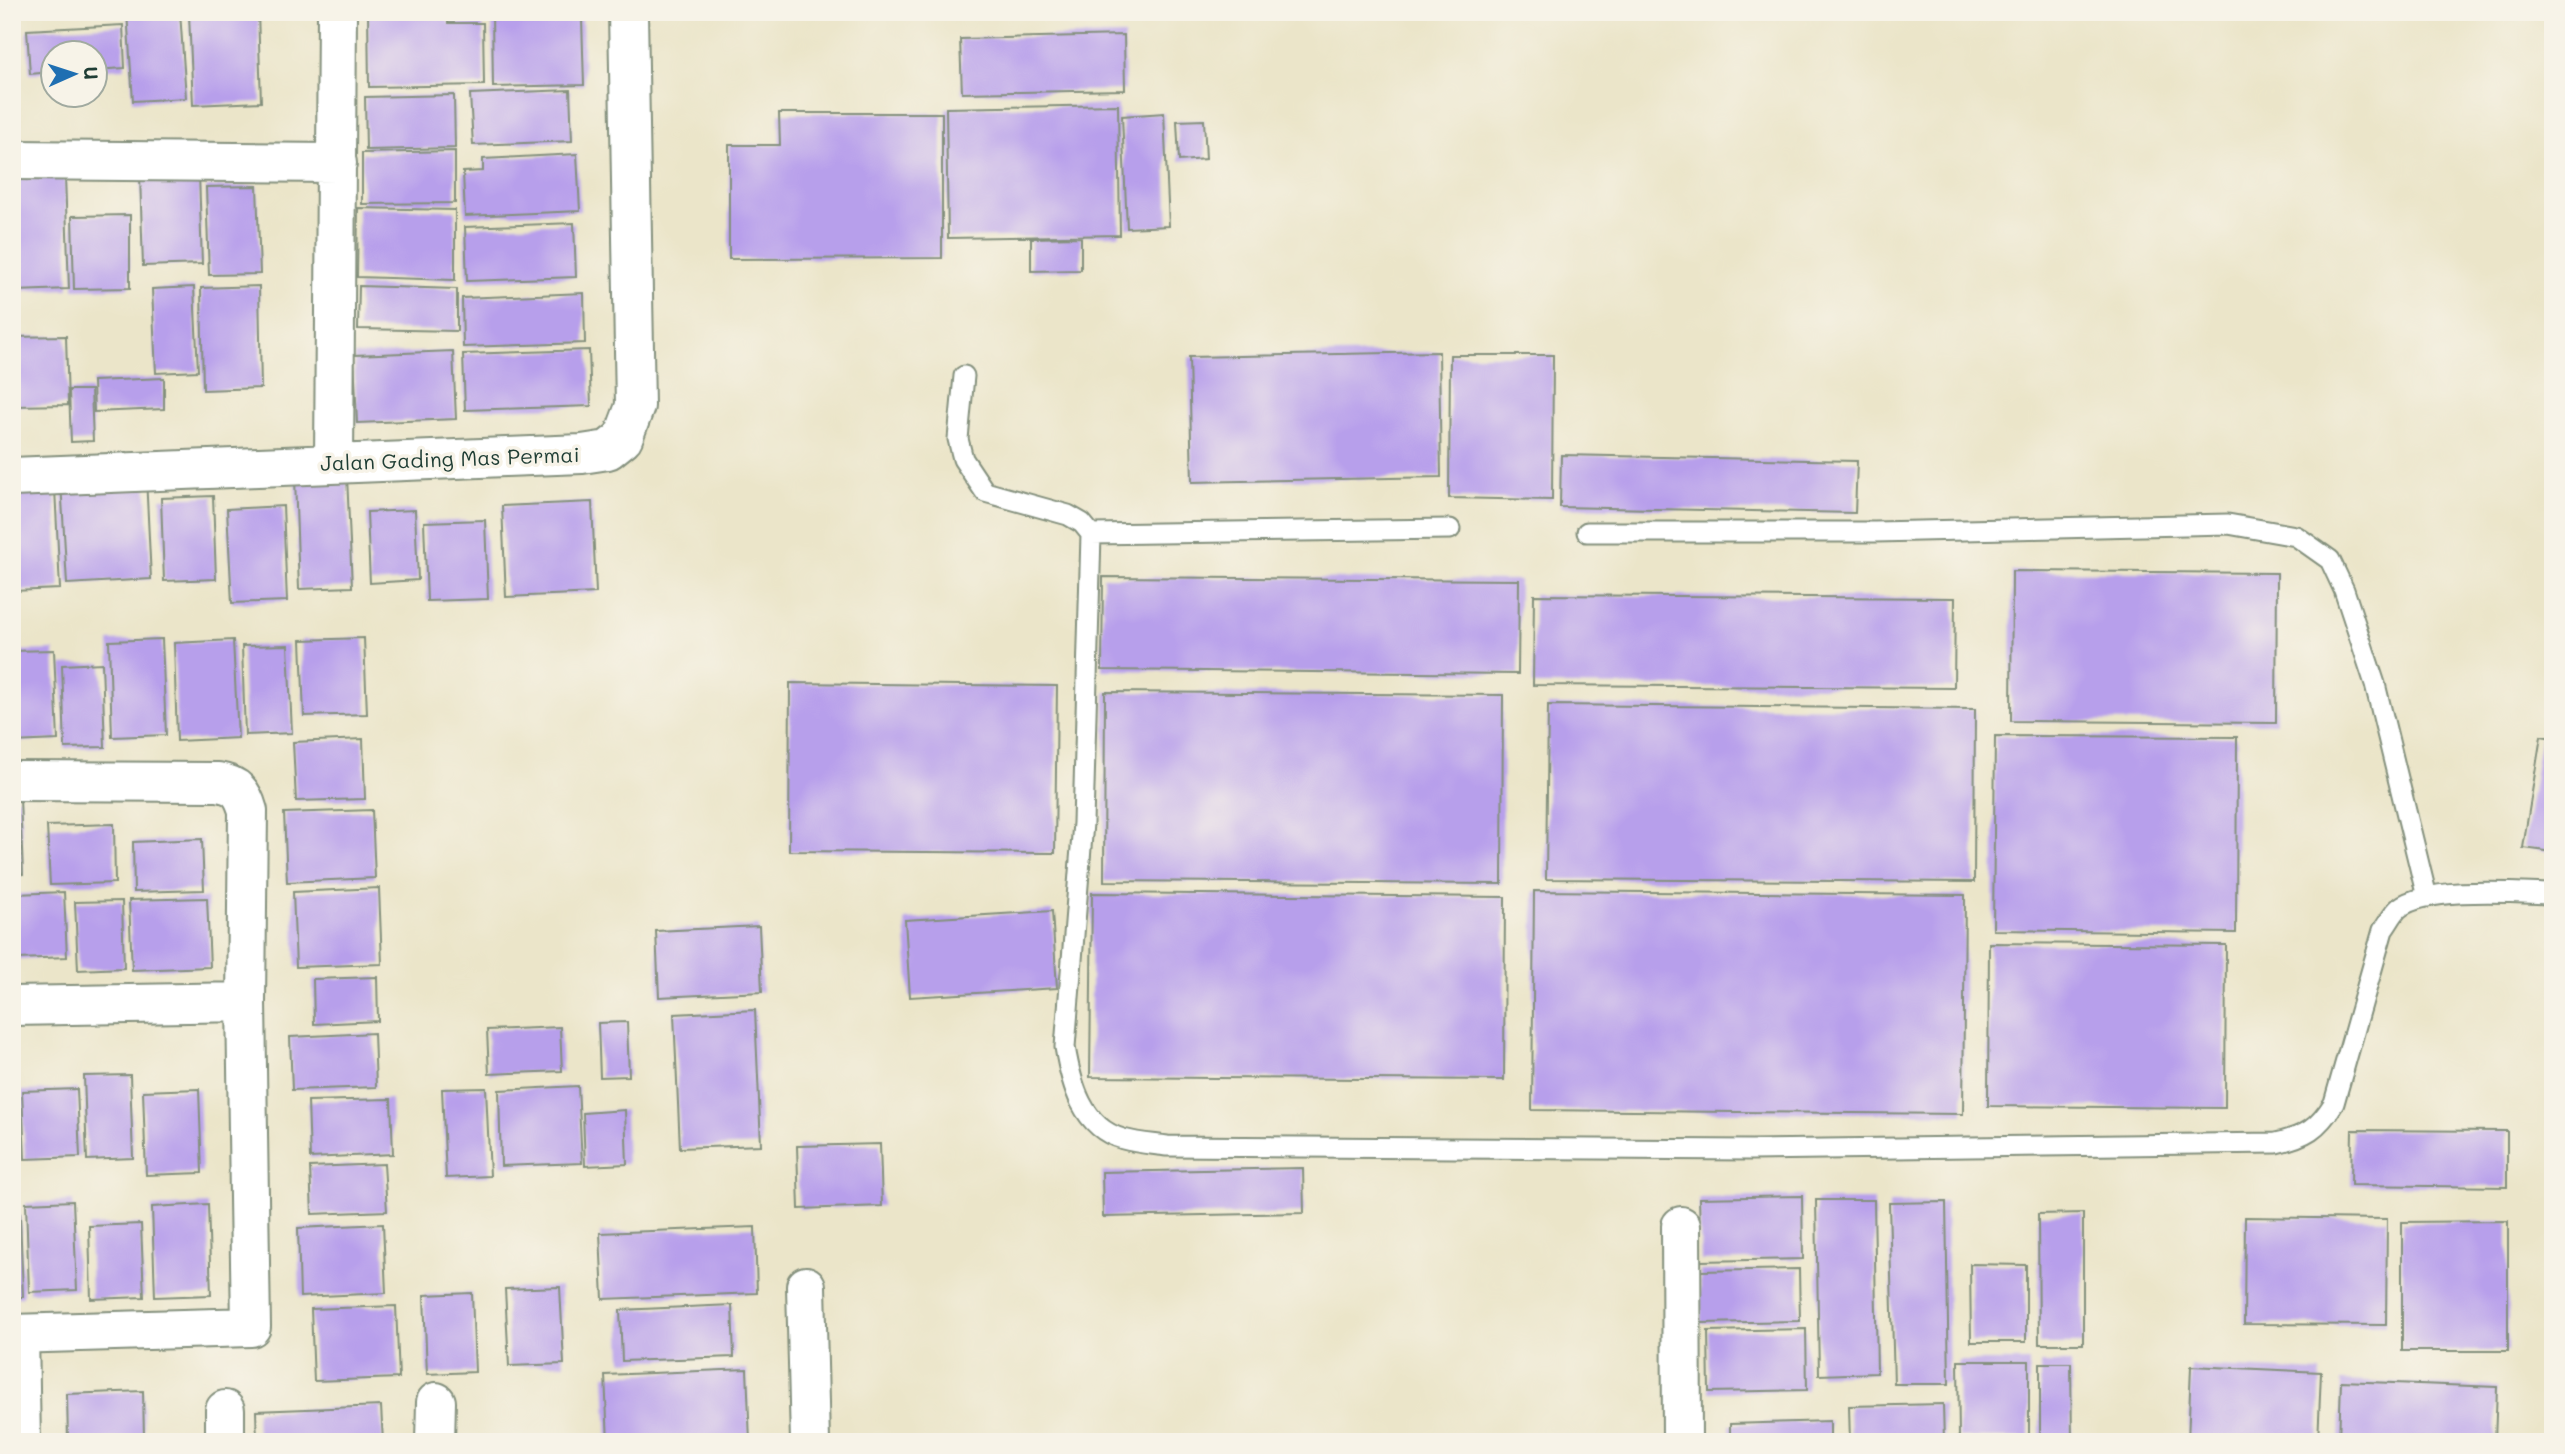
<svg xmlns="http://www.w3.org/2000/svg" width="2565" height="1454" viewBox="0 0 2565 1454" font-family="Mali,sans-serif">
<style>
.building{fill:#b79feb}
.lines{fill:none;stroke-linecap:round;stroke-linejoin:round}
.lane-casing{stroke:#85917e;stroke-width:23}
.street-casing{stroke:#85917e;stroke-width:42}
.lane{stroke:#fff;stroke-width:19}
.street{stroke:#fff;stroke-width:38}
.labels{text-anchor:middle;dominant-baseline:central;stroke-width:7;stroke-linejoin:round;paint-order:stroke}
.street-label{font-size:21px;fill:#1f3d34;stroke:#f7f3e8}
</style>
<rect width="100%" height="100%" fill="#f7f3e8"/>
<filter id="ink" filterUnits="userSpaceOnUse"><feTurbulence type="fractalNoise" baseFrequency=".0143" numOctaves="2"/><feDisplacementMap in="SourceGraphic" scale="14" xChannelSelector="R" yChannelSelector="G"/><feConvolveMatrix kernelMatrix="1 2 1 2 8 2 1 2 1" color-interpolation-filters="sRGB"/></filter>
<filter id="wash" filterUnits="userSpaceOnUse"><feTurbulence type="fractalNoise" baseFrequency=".00686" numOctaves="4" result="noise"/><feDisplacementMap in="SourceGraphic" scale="28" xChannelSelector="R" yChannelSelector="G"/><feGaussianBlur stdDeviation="1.57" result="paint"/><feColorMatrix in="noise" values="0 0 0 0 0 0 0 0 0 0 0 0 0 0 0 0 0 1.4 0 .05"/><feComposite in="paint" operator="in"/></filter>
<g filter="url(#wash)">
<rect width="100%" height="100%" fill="#ebe5c9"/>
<g id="blocks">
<!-- building -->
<path class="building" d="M127,12H180L186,98L133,101Z
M258,12L261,102L193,105L189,14Z
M368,12H448V23H483L484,85L369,87Z
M492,12H555V20L582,19L584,85L493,87Z
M123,25L125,68L94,70V52H52V72L30,74L27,30Z
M1124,35L1125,90L962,93L960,39Z
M570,90L572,141L473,145L470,94Z
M454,95L455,148L366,150L365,97Z
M1118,105L1120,235L948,238L946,108Z
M779,113H942V258L729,259V145H780Z
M1164,113L1169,226L1127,228L1122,116Z
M1204,120L1206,159L1179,161L1177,121Z
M455,151V203L362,204V153Z
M577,154L580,211L465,216L463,172L483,171V159Z
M199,174L202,264L143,266L140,175Z
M65,176L69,289L15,291L12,178Z
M257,186L260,274L209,275L206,187Z
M358,208L455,210V280L357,277Z
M130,215V288L74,289L72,216Z
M574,223L576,277L467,281L465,227Z
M1081,237V270L1031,271V238Z
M259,286L261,388L203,390L201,288Z
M359,286L457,289V331L358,329Z
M194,287L198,371L156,373L152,289Z
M584,293L585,343L463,347L462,298Z
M66,336L68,405L14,406L12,337Z
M589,350L591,406L465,410L463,354Z
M453,351L456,419L357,423L354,355Z
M1439,352L1441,477L1192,482L1189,357Z
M1450,355H1553L1552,500L1449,498Z
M164,378V409L94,412L93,381Z
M69,390H91L93,441L71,442Z
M1561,455L1857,461L1855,513L1560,507Z
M347,476L352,587L299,589L295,478Z
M146,477L151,579L67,584L61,482Z
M55,488L60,589L12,591V490Z
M213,496L216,579L164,581L161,498Z
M592,502L596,593L506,597L502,506Z
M283,506L287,601L232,603L227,509Z
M415,510L418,580L370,583L367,512Z
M485,520L488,599L427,601L424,522Z
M2012,571L2277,573L2276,723L2011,721Z
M1103,577L1519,580L1518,674L1102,670Z
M1534,595L1955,598L1954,688L1533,685Z
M364,638L367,714L304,716L301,640Z
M162,639L166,735L112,737L109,641Z
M233,640L238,738L177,741L174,643Z
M288,645L292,733L245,735L242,646Z
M54,650L58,740L12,742V651Z
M102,663L105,747L65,748L62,665Z
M790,683L1057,686L1055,853L789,851Z
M1105,692L1503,695L1502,884L1104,881Z
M1548,705L1975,709L1974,882L1546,879Z
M1995,736L2237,737L2236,933L1993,930Z
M2541,736L2553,738V852L2523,848Z
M363,739L365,799L296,801L293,742Z
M12,798H20L23,874L12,875Z
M372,810L375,878L287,882L284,813Z
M114,824L115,883L50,885L47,826Z
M202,839L204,890L134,892L133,842Z
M379,888L382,964L296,967L293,892Z
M1534,891L1965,895L1963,1114L1532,1110Z
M64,892L67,957L18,959L16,894Z
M1092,893L1505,897L1504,1080L1090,1077Z
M207,898L210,967L132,970L129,900Z
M122,901L124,968L78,970L75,902Z
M1052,911L1057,988L910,997L905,920Z
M759,926L762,992L659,997L656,931Z
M1989,943L2226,945L2225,1108L1988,1106Z
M377,977L378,1021L314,1024L313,979Z
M755,1010L761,1145L680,1148L674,1014Z
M627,1022L629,1076L600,1077L598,1023Z
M560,1027L562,1071L489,1074L487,1030Z
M374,1033L376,1087L292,1090L290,1037Z
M130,1075L133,1158L87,1160L84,1076Z
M578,1086L582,1163L501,1166L499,1090Z
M486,1088L490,1176L446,1178L442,1089Z
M77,1089L80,1157L25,1159L22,1091Z
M199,1089L202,1173L146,1175L143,1091Z
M391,1099L393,1154L310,1158L308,1101Z
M625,1110L627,1164L585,1166L583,1113Z
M2352,1130L2507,1131V1187L2351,1185Z
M880,1144L882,1206L799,1209L797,1146Z
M384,1164L387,1211L312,1214L310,1167Z
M1303,1168L1304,1213L1103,1217L1102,1172Z
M1802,1196L1803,1259L1701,1261L1699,1198Z
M1816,1200H1874L1877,1373L1819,1375Z
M73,1201L77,1290L29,1292L26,1203Z
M1946,1202L1949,1384H1894L1889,1203Z
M208,1204L211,1295L155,1297L152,1207Z
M2083,1213V1344H2039L2038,1214Z
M12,1214H20L23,1297H12Z
M2245,1217L2387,1219L2386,1325L2244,1324Z
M2508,1221V1351H2402V1222Z
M141,1224L144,1297L91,1299L89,1226Z
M383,1224L386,1293L300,1297L298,1228Z
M755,1227L757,1293L603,1299L600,1233Z
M1970,1264L2026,1265V1342H1971Z
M1799,1269L1800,1321L1701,1323L1700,1271Z
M560,1287L564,1364L509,1366L505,1289Z
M472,1293L475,1372L427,1374L424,1295Z
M732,1305L734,1357L622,1361L620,1310Z
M396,1306L399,1378L314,1381L311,1309Z
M1806,1329L1807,1390L1709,1392L1708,1331Z
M1958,1361H2029V1438H1959Z
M2040,1363H2071L2072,1442H2040Z
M2191,1366L2321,1372L2318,1442H2188Z
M747,1369L750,1442H608L605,1375Z
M2341,1381L2497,1387L2495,1442H2339Z
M143,1391L144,1438L68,1441L67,1394Z
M1943,1404L1944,1442H1850L1849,1406Z
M381,1406L383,1442H257L256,1411Z
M1830,1421V1442H1730V1424Z"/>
</g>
</g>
<g filter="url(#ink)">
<use href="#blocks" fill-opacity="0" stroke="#85917e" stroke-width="2"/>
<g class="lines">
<defs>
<path id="lane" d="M964,376L958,439L963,459L985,492L1068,515L1082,523L1091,534L1083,823L1065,1047C1071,1083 1082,1128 1123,1139C1137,1143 1153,1144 1167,1146L1751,1150L2276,1143C2306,1136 2318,1129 2334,1103L2383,930C2388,924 2393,913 2399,908C2427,886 2517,893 2553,894
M1587,532H1875L2228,524L2296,536L2330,560L2344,590L2375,684L2427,897
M1091,534L1450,529"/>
<path id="street" d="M12,160L337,163
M334,463L337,12
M12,477L582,454L608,450L623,438L635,406L628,12
M12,781L218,782C237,785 243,793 248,811L246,1002L251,1327L12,1334
M12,1006L246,1002
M1681,1226L1682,1442
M806,1286L810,1442
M19,1334L21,1442
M225,1410V1442
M435,1442L436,1402"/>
</defs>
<!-- lane casing -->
<use href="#lane" class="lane-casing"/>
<!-- street casing -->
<use href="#street" class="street-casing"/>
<!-- lane -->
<use href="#lane" class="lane"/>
<!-- street -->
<use href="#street" class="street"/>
</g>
</g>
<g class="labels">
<!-- street labels -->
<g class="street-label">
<text transform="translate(450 458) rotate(-2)">Jalan Gading Mas Permai</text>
</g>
</g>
<!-- margin -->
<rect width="2565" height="1454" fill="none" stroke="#f7f3e8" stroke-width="42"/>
<!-- north arrow -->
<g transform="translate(74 74) rotate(87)"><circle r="33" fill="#f7f3e8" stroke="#a1aaa0" stroke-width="2"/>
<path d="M0-5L12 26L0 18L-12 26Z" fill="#1f6fb2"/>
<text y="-10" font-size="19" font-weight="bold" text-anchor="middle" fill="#1f3d34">U</text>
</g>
</svg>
